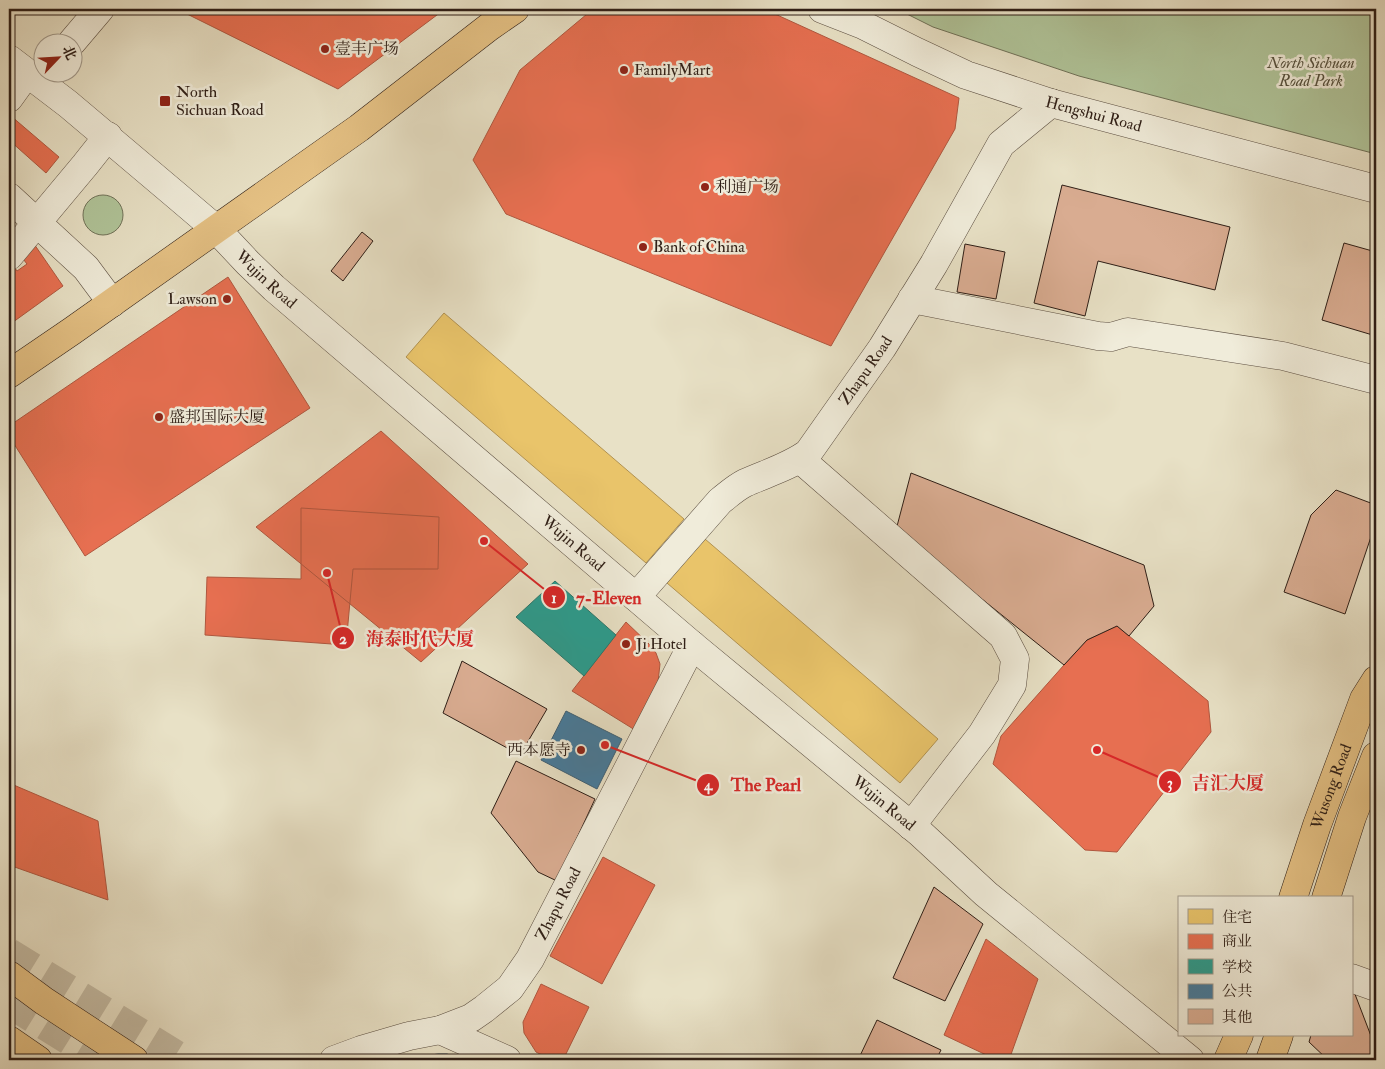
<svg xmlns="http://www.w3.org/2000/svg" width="1385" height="1069" viewBox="0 0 1385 1069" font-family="'IM FELL Double Pica','Noto Serif SC',serif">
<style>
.green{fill:#b0c499;stroke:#6f7158}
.homes{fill:#e9c46a;stroke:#b19251}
.shops{fill:#e76f51;stroke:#b0573f}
.schools{fill:#2a9d8f;stroke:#2b776b}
.public{fill:#457b9d;stroke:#3e5f74}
.building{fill:#d9ac91;stroke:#2e1e16}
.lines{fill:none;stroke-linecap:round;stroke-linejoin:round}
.highway-tunnel{stroke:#c3baa3;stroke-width:28;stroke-dasharray:28 14;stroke-linecap:butt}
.minor-casing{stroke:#5c4f42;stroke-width:29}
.major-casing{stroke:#2e1e16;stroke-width:29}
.minor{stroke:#f0ecda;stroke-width:28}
.major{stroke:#e4c083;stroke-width:28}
.poi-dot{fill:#8f2418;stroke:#f0ecda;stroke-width:2}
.labels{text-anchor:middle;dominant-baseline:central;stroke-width:5;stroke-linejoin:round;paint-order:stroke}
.poi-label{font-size:16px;fill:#2e1e16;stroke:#f0ecda;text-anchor:start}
.park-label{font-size:16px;font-style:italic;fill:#55503d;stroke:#f0ecda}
.street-label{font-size:16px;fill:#2e1e16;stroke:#f0ecda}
.leader{fill:none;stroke:#d62828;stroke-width:2}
.callout-dot{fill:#d62828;stroke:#f0ecda;stroke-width:2}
.mark-label{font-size:15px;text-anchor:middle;font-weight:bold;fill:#fff}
.callout-label{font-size:18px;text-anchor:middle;font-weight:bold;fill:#d62828;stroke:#f0ecda;stroke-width:5;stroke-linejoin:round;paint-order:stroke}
</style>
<rect width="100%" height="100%" fill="#e8e1c6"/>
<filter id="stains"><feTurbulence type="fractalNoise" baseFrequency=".004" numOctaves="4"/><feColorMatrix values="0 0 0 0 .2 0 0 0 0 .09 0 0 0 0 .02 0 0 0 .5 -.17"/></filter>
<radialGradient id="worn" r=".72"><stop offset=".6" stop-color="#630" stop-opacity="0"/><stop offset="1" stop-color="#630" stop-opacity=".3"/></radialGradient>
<!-- green -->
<path class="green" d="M897,9H1376V154L1079,76L933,27Z
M83 215a20 20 0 1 1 40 0a20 20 0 1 1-40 0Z"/>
<!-- homes -->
<path class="homes" d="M444,313L684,519L646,563L406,357Z
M698,533L938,739L900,783L660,577Z"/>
<!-- shops -->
<path class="shops" d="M177,9H445L338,89Z
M593,9H764L959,98L955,129L831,346L506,214L473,160L520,70Z
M11,116L59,157L46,173L9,140V119Z
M32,241L63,286L9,325V262L10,261L17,271L27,264L17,251Z
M228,277L310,408L85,556L9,436V426Z
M381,431L528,564L421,662L256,527Z
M301,508L439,517L438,569H353L346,645L205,635L207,577L301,579Z
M626,622L649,644L656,653L660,664L658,682L635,730L572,691Z
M1117,626L1208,701L1211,732L1117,852L1085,850L993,764L1001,736L1064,665L1087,640Z
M9,783L98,821L108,900L9,865Z
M603,857L655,885L602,984L550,956Z
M986,939L1038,979L1009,1060H997L944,1035Z
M541,984L589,1007L563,1060H552L536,1052L524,1033L523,1022Z"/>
<!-- schools -->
<path class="schools" d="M555,581L616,635L584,676L516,617Z"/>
<!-- public -->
<path class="public" d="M566,711L622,739L597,789L541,760Z
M438,1054H447L466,1060H420L431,1055Z"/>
<!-- building -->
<path class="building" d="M1062,185L1230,227L1215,290L1098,261L1085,316L1034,303Z
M362,232L373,241L343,281L331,271Z
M1344,243L1376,252V336L1322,320Z
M965,244L1005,252L996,299L957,292Z
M911,473L1144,565L1154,606L1129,636L1117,626L1087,640L1064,665L896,530Z
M1336,490L1376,505V522L1345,614L1284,592L1311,515Z
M462,661L547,709L520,755L443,713Z
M516,761L595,799L557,881L538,872L491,813Z
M934,887L983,924L945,1001L893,978Z
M1351,988L1353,989L1376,1049V1060H1328L1309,1042L1311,1035H1351Z
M877,1020L941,1050L936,1060H858Z"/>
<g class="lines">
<!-- highway-tunnel -->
<path class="highway-tunnel" d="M9,952L186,1060
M9,1004L99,1060"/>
<defs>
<g id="minor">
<path id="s1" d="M822,9L863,25L917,52L966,75L1051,103L1376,189"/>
<path d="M72,42L100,9"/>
<path id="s2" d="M9,59L68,104L177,196L217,230L248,263L274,288L692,645L920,833L986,894L1190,1060"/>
<path d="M9,98L27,73"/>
<path d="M9,197L86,268L112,303"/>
<path d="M9,256L85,165L108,136"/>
<path d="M912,299L1098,336L1111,337L1128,332L1283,356L1376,380"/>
<path d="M800,459L1003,636L1015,659L1012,685L982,734L911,826"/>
<path id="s3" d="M636,597L720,501C728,495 735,488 745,483C767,473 789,467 808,453L882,348L934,264L1001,144L1051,103"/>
<path d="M1351,978L1376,987"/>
<path d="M440,1030L507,1060"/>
<path id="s4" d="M334,1060L361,1050L409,1036L440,1030L471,1018L484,1009L510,988L530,959L692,645"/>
</g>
<g id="major">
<path d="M9,374L72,331L359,128L489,27L515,9"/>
<path id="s5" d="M1293,898L1317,825L1364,699L1376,680"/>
<path d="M1326,898L1352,817L1376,756"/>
<path d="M9,975L44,1001L134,1060"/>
<path d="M9,1040L38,1060"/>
<path d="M1228,1060L1239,1035"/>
<path d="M1270,1060L1279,1035"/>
</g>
</defs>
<!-- minor casing -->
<use href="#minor" class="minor-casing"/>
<!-- major casing -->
<use href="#major" class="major-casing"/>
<!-- minor -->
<use href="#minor" class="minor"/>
<!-- major -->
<use href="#major" class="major"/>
</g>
<!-- markers -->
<g class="poi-dot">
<circle cx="325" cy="49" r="5"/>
<circle cx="624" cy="70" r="5"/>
<rect x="159" y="95" width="12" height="12" rx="2.5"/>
<circle cx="705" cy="187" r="5"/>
<circle cx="643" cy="247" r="5"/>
<circle cx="227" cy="299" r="5"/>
<circle cx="159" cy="417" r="5"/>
<circle cx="626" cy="644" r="5"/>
<circle cx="581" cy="750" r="5"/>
</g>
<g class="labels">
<!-- poi labels -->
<g class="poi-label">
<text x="335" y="49">壹丰广场</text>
<text x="634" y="70">FamilyMart</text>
<text x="176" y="92">North<tspan x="176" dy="18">Sichuan Road</tspan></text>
<text x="715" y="187">利通广场</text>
<text x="653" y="247">Bank of China</text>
<text x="217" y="299" text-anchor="end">Lawson</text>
<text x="169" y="417">盛邦国际大厦</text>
<text x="636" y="644">Ji Hotel</text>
<text x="571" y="750" text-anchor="end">西本愿寺</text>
</g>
<!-- park labels -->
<g class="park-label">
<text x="1311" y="63">North Sichuan<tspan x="1311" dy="18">Road Park</tspan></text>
</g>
<!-- street labels -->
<g class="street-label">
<text stroke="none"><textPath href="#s1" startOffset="292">Hengshui Road</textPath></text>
<text stroke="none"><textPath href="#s2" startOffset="339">Wujin Road</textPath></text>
<text stroke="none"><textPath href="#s3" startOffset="329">Zhapu Road</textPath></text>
<text stroke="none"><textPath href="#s2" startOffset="744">Wujin Road</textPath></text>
<text stroke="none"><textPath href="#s5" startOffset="118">Wusong Road</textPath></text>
<text stroke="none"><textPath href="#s2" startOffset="1149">Wujin Road</textPath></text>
<text stroke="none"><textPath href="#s4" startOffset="290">Zhapu Road</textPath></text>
</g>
</g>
<!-- callouts -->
<path class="leader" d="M484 541L554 597M327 573L343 638M1097 750L1170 782M605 745L708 785"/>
<g class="callout-dot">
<circle cx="484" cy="541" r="5"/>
<circle cx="327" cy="573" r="5"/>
<circle cx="1097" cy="750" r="5"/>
<circle cx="605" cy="745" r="5"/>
<circle cx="554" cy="597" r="12"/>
<circle cx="343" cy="638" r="12"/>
<circle cx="1170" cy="782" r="12"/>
<circle cx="708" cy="785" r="12"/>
</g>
<g class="mark-label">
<text x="554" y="603">1</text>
<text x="343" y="644">2</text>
<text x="1170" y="788">3</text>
<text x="708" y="790">4</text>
</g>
<g class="callout-label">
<text x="609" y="604">7-Eleven</text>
<text x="420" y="645">海泰时代大厦</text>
<text x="1228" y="789">吉汇大厦</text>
<text x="766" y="791">The Pearl</text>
</g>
<!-- margin -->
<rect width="1385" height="1069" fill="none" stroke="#e8e1c6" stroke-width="30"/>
<rect x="10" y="10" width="1365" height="1049" fill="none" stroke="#2e1e16" stroke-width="2.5"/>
<rect x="15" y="15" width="1355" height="1039" fill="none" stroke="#2e1e16"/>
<!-- legend -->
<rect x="1178" y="896" width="175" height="140" fill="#f0ecda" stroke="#a29a8c"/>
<rect x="1188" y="909" width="25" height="15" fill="#e9c46a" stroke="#a29a8c"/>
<text x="1222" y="922" font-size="15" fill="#2e1e16">住宅</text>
<rect x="1188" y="934" width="25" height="15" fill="#e76f51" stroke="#a29a8c"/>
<text x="1222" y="946" font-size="15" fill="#2e1e16">商业</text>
<rect x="1188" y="959" width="25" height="15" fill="#2a9d8f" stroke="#a29a8c"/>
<text x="1222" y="972" font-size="15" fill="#2e1e16">学校</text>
<rect x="1188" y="984" width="25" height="15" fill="#457b9d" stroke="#a29a8c"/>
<text x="1222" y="996" font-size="15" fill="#2e1e16">公共</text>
<rect x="1188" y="1009" width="25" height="15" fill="#d9ac91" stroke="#a29a8c"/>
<text x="1222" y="1022" font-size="15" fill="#2e1e16">其他</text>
<!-- north arrow -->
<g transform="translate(58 58) rotate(65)"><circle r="24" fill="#f0ecda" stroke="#a29a8c"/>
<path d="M0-4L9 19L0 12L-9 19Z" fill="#8f2418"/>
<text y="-8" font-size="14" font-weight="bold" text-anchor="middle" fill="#2e1e16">北</text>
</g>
<rect width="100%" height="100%" filter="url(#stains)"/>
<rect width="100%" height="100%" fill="url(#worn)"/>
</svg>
